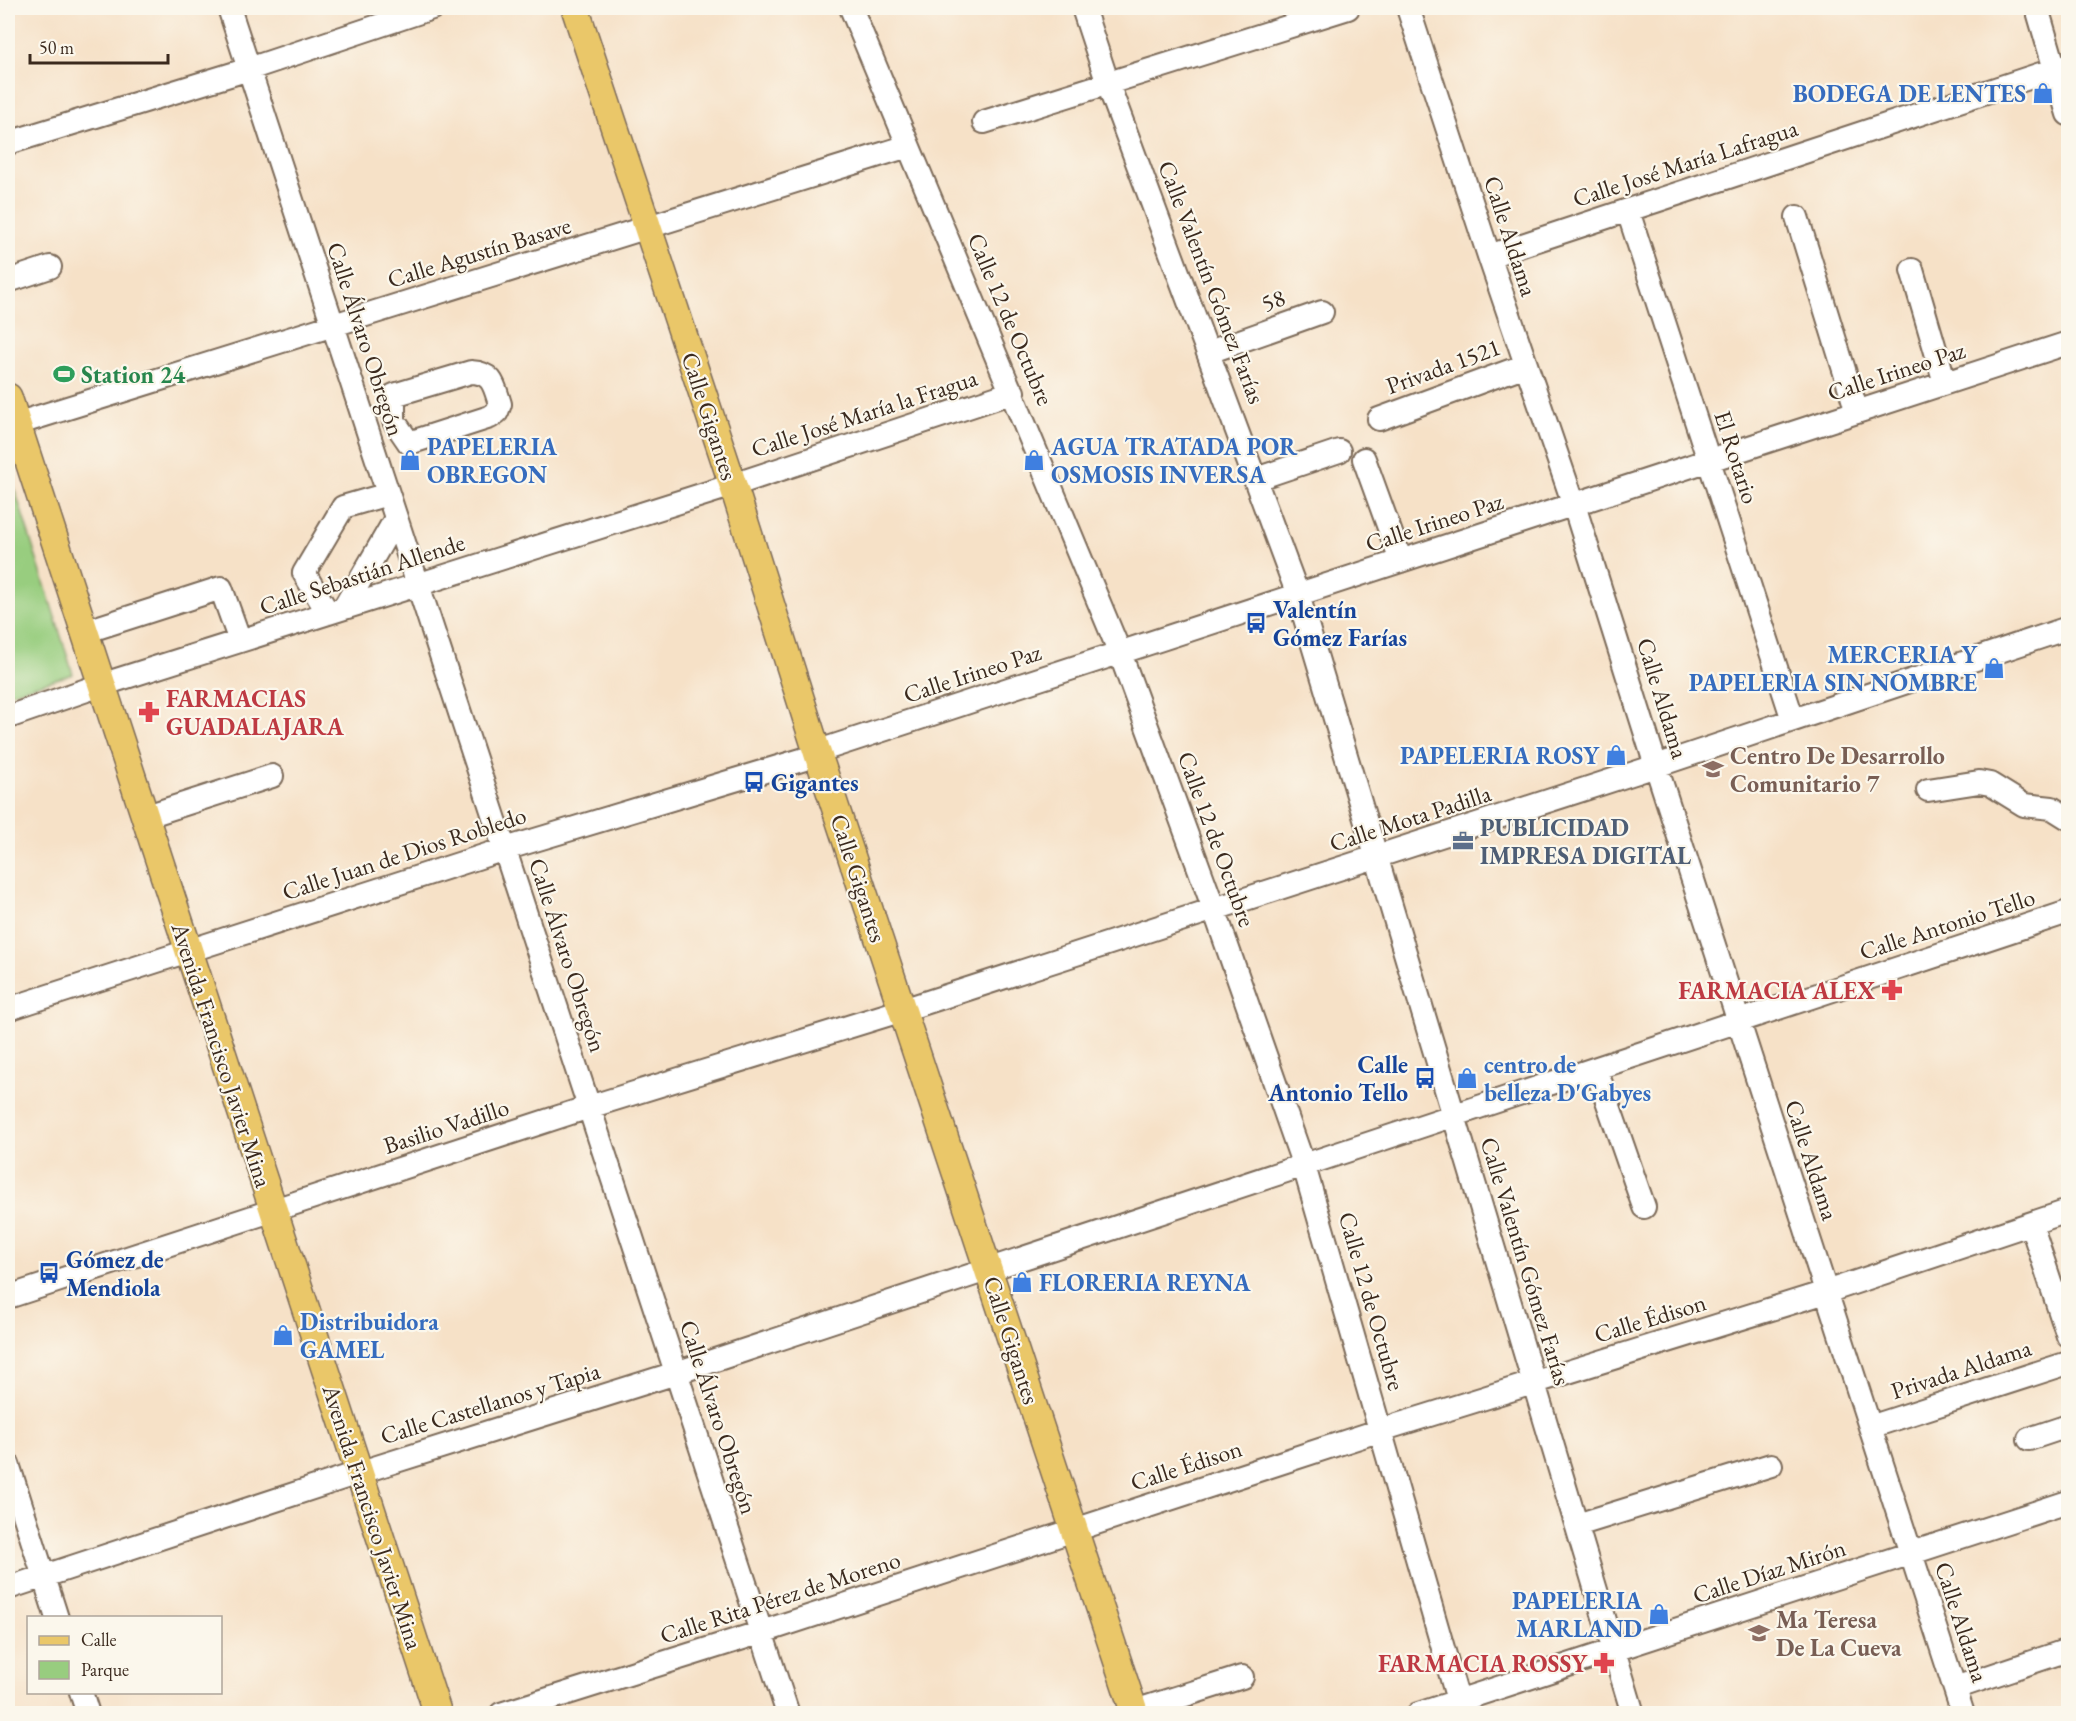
<svg xmlns="http://www.w3.org/2000/svg" width="2076" height="1721" viewBox="0 0 2076 1721" font-family="'EB Garamond',serif">
<style>
.green{fill:#98cd7f;stroke:#6a7c4e;stroke-width:1.5}
.lines{fill:none;stroke-linecap:round;stroke-linejoin:round}
.minor-casing{stroke:#7c6a59;stroke-width:26}
.major-casing{stroke:#7c6a59;stroke-width:30}
.minor{stroke:#fff;stroke-width:22}
.major{stroke:#eac769;stroke-width:27}
.labels{text-anchor:middle;dominant-baseline:central;stroke-width:4.5;stroke-linejoin:round;paint-order:stroke}
.shop-label{font-size:24px;font-weight:bold;fill:#366cbe;stroke:#fbf7ec;text-anchor:start}
.street-label{font-size:24px;fill:#3b2a1e;stroke:#fbf7ec}
.leisure-label{font-size:24px;font-weight:bold;fill:#27864d;stroke:#fbf7ec;text-anchor:start}
.transit-label{font-size:24px;font-weight:bold;fill:#164399;stroke:#fbf7ec;text-anchor:start}
.health-label{font-size:24px;font-weight:bold;fill:#be3a42;stroke:#fbf7ec;text-anchor:end}
.education-label{font-size:24px;font-weight:bold;fill:#785e54;stroke:#fbf7ec;text-anchor:start}
.service-label{font-size:24px;font-weight:bold;fill:#4e5e75;stroke:#fbf7ec;text-anchor:start}
</style>
<rect width="100%" height="100%" fill="#fbf7ec"/>
<filter id="ink" filterUnits="userSpaceOnUse"><feTurbulence type="fractalNoise" baseFrequency=".0167" numOctaves="2"/><feDisplacementMap in="SourceGraphic" scale="12" xChannelSelector="R" yChannelSelector="G"/><feConvolveMatrix kernelMatrix="1 2 1 2 8 2 1 2 1" color-interpolation-filters="sRGB"/></filter>
<filter id="wash" filterUnits="userSpaceOnUse"><feTurbulence type="fractalNoise" baseFrequency=".008" numOctaves="4" result="noise"/><feDisplacementMap in="SourceGraphic" scale="24" xChannelSelector="R" yChannelSelector="G"/><feGaussianBlur stdDeviation="1.35" result="paint"/><feColorMatrix in="noise" values="0 0 0 0 0 0 0 0 0 0 0 0 0 0 0 0 0 1.4 0 .05"/><feComposite in="paint" operator="in"/></filter>
<g filter="url(#wash)">
<rect width="100%" height="100%" fill="#f6e1c7"/>
<!-- green -->
<path class="green" d="M8,468L73,674L8,694Z"/>
</g>
<g filter="url(#ink)">
<g class="lines">
<defs>
<path id="minor" d="M229,8L788,1714
M851,8L1120,653L1214,909L1304,1166L1462,1714
M1083,8L1108,84L1298,595L1633,1714
M1408,8L1489,256L1574,505L1656,766L1963,1714
M2037,8L2068,114
M984,122L1348,8
M8,143L249,69L432,8
M1628,211L1793,720
M1797,217L1857,412
M1489,256L2068,65
M1912,270L1945,383
M8,281L50,267
M1209,352L1322,312
M471,372C493,373 494,385 500,404L497,412L490,417L409,443L394,421V395Z
M1379,419L1526,365
M16,424L908,146
M1364,459L1401,561
M1256,479L1339,451
M344,608L396,518
M328,613L304,573L343,507L388,494
M84,632L221,588L240,641
M8,717L101,685L733,485L1013,392
M1928,790L1979,782L1990,784L2024,805L2052,808L2068,818
M144,817L272,776
M8,1009L505,849L818,755L828,748L2068,343
M1596,1069L1644,1207
M2031,1224L2068,1336
M8,1297L589,1107L903,1010L1656,766L2068,628
M1870,1427L2068,1363
M2029,1439L2068,1426
M8,1464L57,1618
M1577,1525L1771,1465
M8,1588L358,1473L676,1373L2068,912
M1955,1688L2068,1650
M81,1692L88,1714
M1135,1711L1242,1677
M501,1714L762,1632L1381,1430L1826,1292L2068,1211
M1418,1714L2068,1502"/>
<path id="major" d="M575,8L733,485L818,755L1135,1714
M8,397L438,1714"/>
</defs>
<!-- minor casing -->
<use href="#minor" class="minor-casing"/>
<!-- major casing -->
<use href="#major" class="major-casing"/>
<!-- minor -->
<use href="#minor" class="minor"/>
<!-- major -->
<use href="#major" class="major"/>
</g>
</g>
<!-- icons -->
<defs>
<symbol id="shop-bare" viewBox="-9 -9 18 18"><path d="M-5-2.5h2.3a2.7 3.5 0 0 1 5.4 0H5L5.5 6h-11ZM-1.5-2.5h3a1.5 2.3 0 0 0-3 0Z" fill="#3f7fe0" stroke="#fbf7ec" stroke-width="2.5" paint-order="stroke"/></symbol>
<symbol id="stadium-bare" viewBox="-9 -9 18 18"><path d="M0-5a6.5 5 0 1 0 0 10a6.5 5 0 1 0 0-10ZM-3.5-1.8h7v3.6h-7Z" fill="#2e9e5b" stroke="#fbf7ec" stroke-width="2.5" paint-order="stroke"/></symbol>
<symbol id="bus-bare" viewBox="-9 -9 18 18"><path d="M-5-6H5V4H4V6H2V4H-2V6H-4V4H-5ZM-3.5-4V0h7V-4ZM-3.5 1.2v1.5H-2V1.2ZM2 1.2v1.5H3.5V1.2Z" fill="#1a4fb4" stroke="#fbf7ec" stroke-width="2.5" paint-order="stroke"/></symbol>
<symbol id="pharmacy-bare" viewBox="-9 -9 18 18"><path d="M-2-6h4v4h4v4h-4v4h-4v-4h-4v-4h4Z" fill="#e0444e" stroke="#fbf7ec" stroke-width="2.5" paint-order="stroke"/></symbol>
<symbol id="school-bare" viewBox="-9 -9 18 18"><path d="M0-5L7-2L0 1L-7-2ZM-4 1L0 2.5L4 1V4Q0 6-4 4Z" fill="#8d6e63" stroke="#fbf7ec" stroke-width="2.5" paint-order="stroke"/></symbol>
<symbol id="office-bare" viewBox="-9 -9 18 18"><path d="M-6-3h4V-5.5h4V-3h4V5H-6ZM-1-4.5V-3h2v-1.5ZM-6 0V1H6V0Z" fill="#5c6f8a" stroke="#fbf7ec" stroke-width="2.5" paint-order="stroke"/></symbol>
</defs>
<g fill-rule="evenodd">
<use href="#shop-bare" x="2028" y="78" width="30" height="30"/>
<use href="#stadium-bare" x="49" y="359" width="30" height="30"/>
<use href="#shop-bare" x="395" y="445" width="30" height="30"/>
<use href="#shop-bare" x="1019" y="445" width="30" height="30"/>
<use href="#bus-bare" x="1241" y="608" width="30" height="30"/>
<use href="#shop-bare" x="1979" y="653" width="30" height="30"/>
<use href="#pharmacy-bare" x="134" y="697" width="30" height="30"/>
<use href="#shop-bare" x="1601" y="740" width="30" height="30"/>
<use href="#school-bare" x="1698" y="754" width="30" height="30"/>
<use href="#bus-bare" x="739" y="767" width="30" height="30"/>
<use href="#office-bare" x="1448" y="826" width="30" height="30"/>
<use href="#pharmacy-bare" x="1877" y="975" width="30" height="30"/>
<use href="#bus-bare" x="1410" y="1063" width="30" height="30"/>
<use href="#shop-bare" x="1452" y="1063" width="30" height="30"/>
<use href="#bus-bare" x="34" y="1258" width="30" height="30"/>
<use href="#shop-bare" x="1007" y="1267" width="30" height="30"/>
<use href="#shop-bare" x="268" y="1320" width="30" height="30"/>
<use href="#shop-bare" x="1644" y="1599" width="30" height="30"/>
<use href="#school-bare" x="1744" y="1618" width="30" height="30"/>
<use href="#pharmacy-bare" x="1589" y="1648" width="30" height="30"/>
</g>
<g class="labels">
<!-- shop labels -->
<g class="shop-label">
<text x="2026" y="93" text-anchor="end">BODEGA DE LENTES</text>
<text x="427" y="446">PAPELERIA<tspan x="427" dy="28">OBREGON</tspan></text>
<text x="1051" y="446">AGUA TRATADA POR<tspan x="1051" dy="28">OSMOSIS INVERSA</tspan></text>
<text x="1977" y="654" text-anchor="end">MERCERIA Y<tspan x="1977" dy="28">PAPELERIA SIN NOMBRE</tspan></text>
<text x="1599" y="755" text-anchor="end">PAPELERIA ROSY</text>
<text x="1484" y="1064">centro de<tspan x="1484" dy="28">belleza D'Gabyes</tspan></text>
<text x="1039" y="1282">FLORERIA REYNA</text>
<text x="300" y="1321">Distribuidora<tspan x="300" dy="28">GAMEL</tspan></text>
<text x="1642" y="1600" text-anchor="end">PAPELERIA<tspan x="1642" dy="28">MARLAND</tspan></text>
</g>
<!-- street labels -->
<g class="street-label">
<text transform="translate(1685 163) rotate(-18)">Calle José María Lafragua</text>
<text transform="translate(1511 236) rotate(72)">Calle Aldama</text>
<text transform="translate(479 252) rotate(-17)">Calle Agustín Basave</text>
<text transform="translate(1212 282) rotate(69)">Calle Valentín Gómez Farías</text>
<text transform="translate(1273 300) rotate(-20)">58</text>
<text transform="translate(1011 319) rotate(67)">Calle 12 de Octubre</text>
<text transform="translate(366 339) rotate(72)">Calle Álvaro Obregón</text>
<text transform="translate(1443 366) rotate(-20)">Privada 1521</text>
<text transform="translate(1896 371) rotate(-18)">Calle Irineo Paz</text>
<text transform="translate(864 413) rotate(-18)">Calle José María la Fragua</text>
<text transform="translate(710 416) rotate(72)">Calle Gigantes</text>
<text transform="translate(1737 457) rotate(72)">El Rotario</text>
<text transform="translate(1434 522) rotate(-18)">Calle Irineo Paz</text>
<text transform="translate(362 574) rotate(-18)">Calle Sebastián Allende</text>
<text transform="translate(972 673) rotate(-18)">Calle Irineo Paz</text>
<text transform="translate(1663 698) rotate(73)">Calle Aldama</text>
<text transform="translate(1410 818) rotate(-18)">Calle Mota Padilla</text>
<text transform="translate(1217 839) rotate(70)">Calle 12 de Octubre</text>
<text transform="translate(404 853) rotate(-18)">Calle Juan de Dios Robledo</text>
<text transform="translate(859 878) rotate(72)">Calle Gigantes</text>
<text transform="translate(1947 924) rotate(-18)">Calle Antonio Tello</text>
<text transform="translate(568 955) rotate(72)">Calle Álvaro Obregón</text>
<text transform="translate(222 1055) rotate(72)">Avenida Francisco Javier Mina</text>
<text transform="translate(446 1126) rotate(-18)">Basilio Vadillo</text>
<text transform="translate(1812 1160) rotate(72)">Calle Aldama</text>
<text transform="translate(1526 1261) rotate(73)">Calle Valentín Gómez Farías</text>
<text transform="translate(1372 1301) rotate(74)">Calle 12 de Octubre</text>
<text transform="translate(1650 1318) rotate(-17)">Calle Édison</text>
<text transform="translate(1012 1340) rotate(72)">Calle Gigantes</text>
<text transform="translate(1961 1369) rotate(-18)">Privada Aldama</text>
<text transform="translate(490 1403) rotate(-17)">Calle Castellanos y Tapia</text>
<text transform="translate(719 1417) rotate(72)">Calle Álvaro Obregón</text>
<text transform="translate(1186 1465) rotate(-18)">Calle Édison</text>
<text transform="translate(373 1517) rotate(72)">Avenida Francisco Javier Mina</text>
<text transform="translate(1769 1571) rotate(-18)">Calle Díaz Mirón</text>
<text transform="translate(780 1597) rotate(-18)">Calle Rita Pérez de Moreno</text>
<text transform="translate(1962 1622) rotate(72)">Calle Aldama</text>
</g>
<!-- leisure labels -->
<g class="leisure-label">
<text x="81" y="374">Station 24</text>
</g>
<!-- transit labels -->
<g class="transit-label">
<text x="1273" y="609">Valentín<tspan x="1273" dy="28">Gómez Farías</tspan></text>
<text x="771" y="782">Gigantes</text>
<text x="1408" y="1064" text-anchor="end">Calle<tspan x="1408" dy="28">Antonio Tello</tspan></text>
<text x="66" y="1259">Gómez de<tspan x="66" dy="28">Mendiola</tspan></text>
</g>
<!-- health labels -->
<g class="health-label">
<text x="166" y="698" text-anchor="start">FARMACIAS<tspan x="166" dy="28">GUADALAJARA</tspan></text>
<text x="1875" y="990">FARMACIA ALEX</text>
<text x="1587" y="1663">FARMACIA ROSSY</text>
</g>
<!-- education labels -->
<g class="education-label">
<text x="1730" y="755">Centro De Desarrollo<tspan x="1730" dy="28">Comunitario 7</tspan></text>
<text x="1776" y="1619">Ma Teresa<tspan x="1776" dy="28">De La Cueva</tspan></text>
</g>
<!-- service labels -->
<g class="service-label">
<text x="1480" y="827">PUBLICIDAD<tspan x="1480" dy="28">IMPRESA DIGITAL</tspan></text>
</g>
</g>
<!-- margin -->
<rect width="2076" height="1721" fill="none" stroke="#fbf7ec" stroke-width="30"/>
<!-- legend -->
<rect x="27" y="1616" width="195" height="78" fill="#fbf7ec" stroke="#aea59a" stroke-width="1.5"/>
<rect x="39" y="1636" width="30" height="9" fill="#eac769" stroke="#aea59a" stroke-width="1.5"/>
<text x="81" y="1646" font-size="18" fill="#3b2a1e">Calle</text>
<rect x="39" y="1661" width="30" height="18" fill="#98cd7f" stroke="#aea59a" stroke-width="1.5"/>
<text x="81" y="1676" font-size="18" fill="#3b2a1e">Parque</text>
<!-- scale -->
<path d="M30 54v9h138v-9" fill="none" stroke="#3b2a1e" stroke-width="3"/>
<text x="39" y="54" font-size="18" fill="#3b2a1e" stroke="#fbf7ec" stroke-width="4.5" paint-order="stroke">50 m</text>
</svg>
